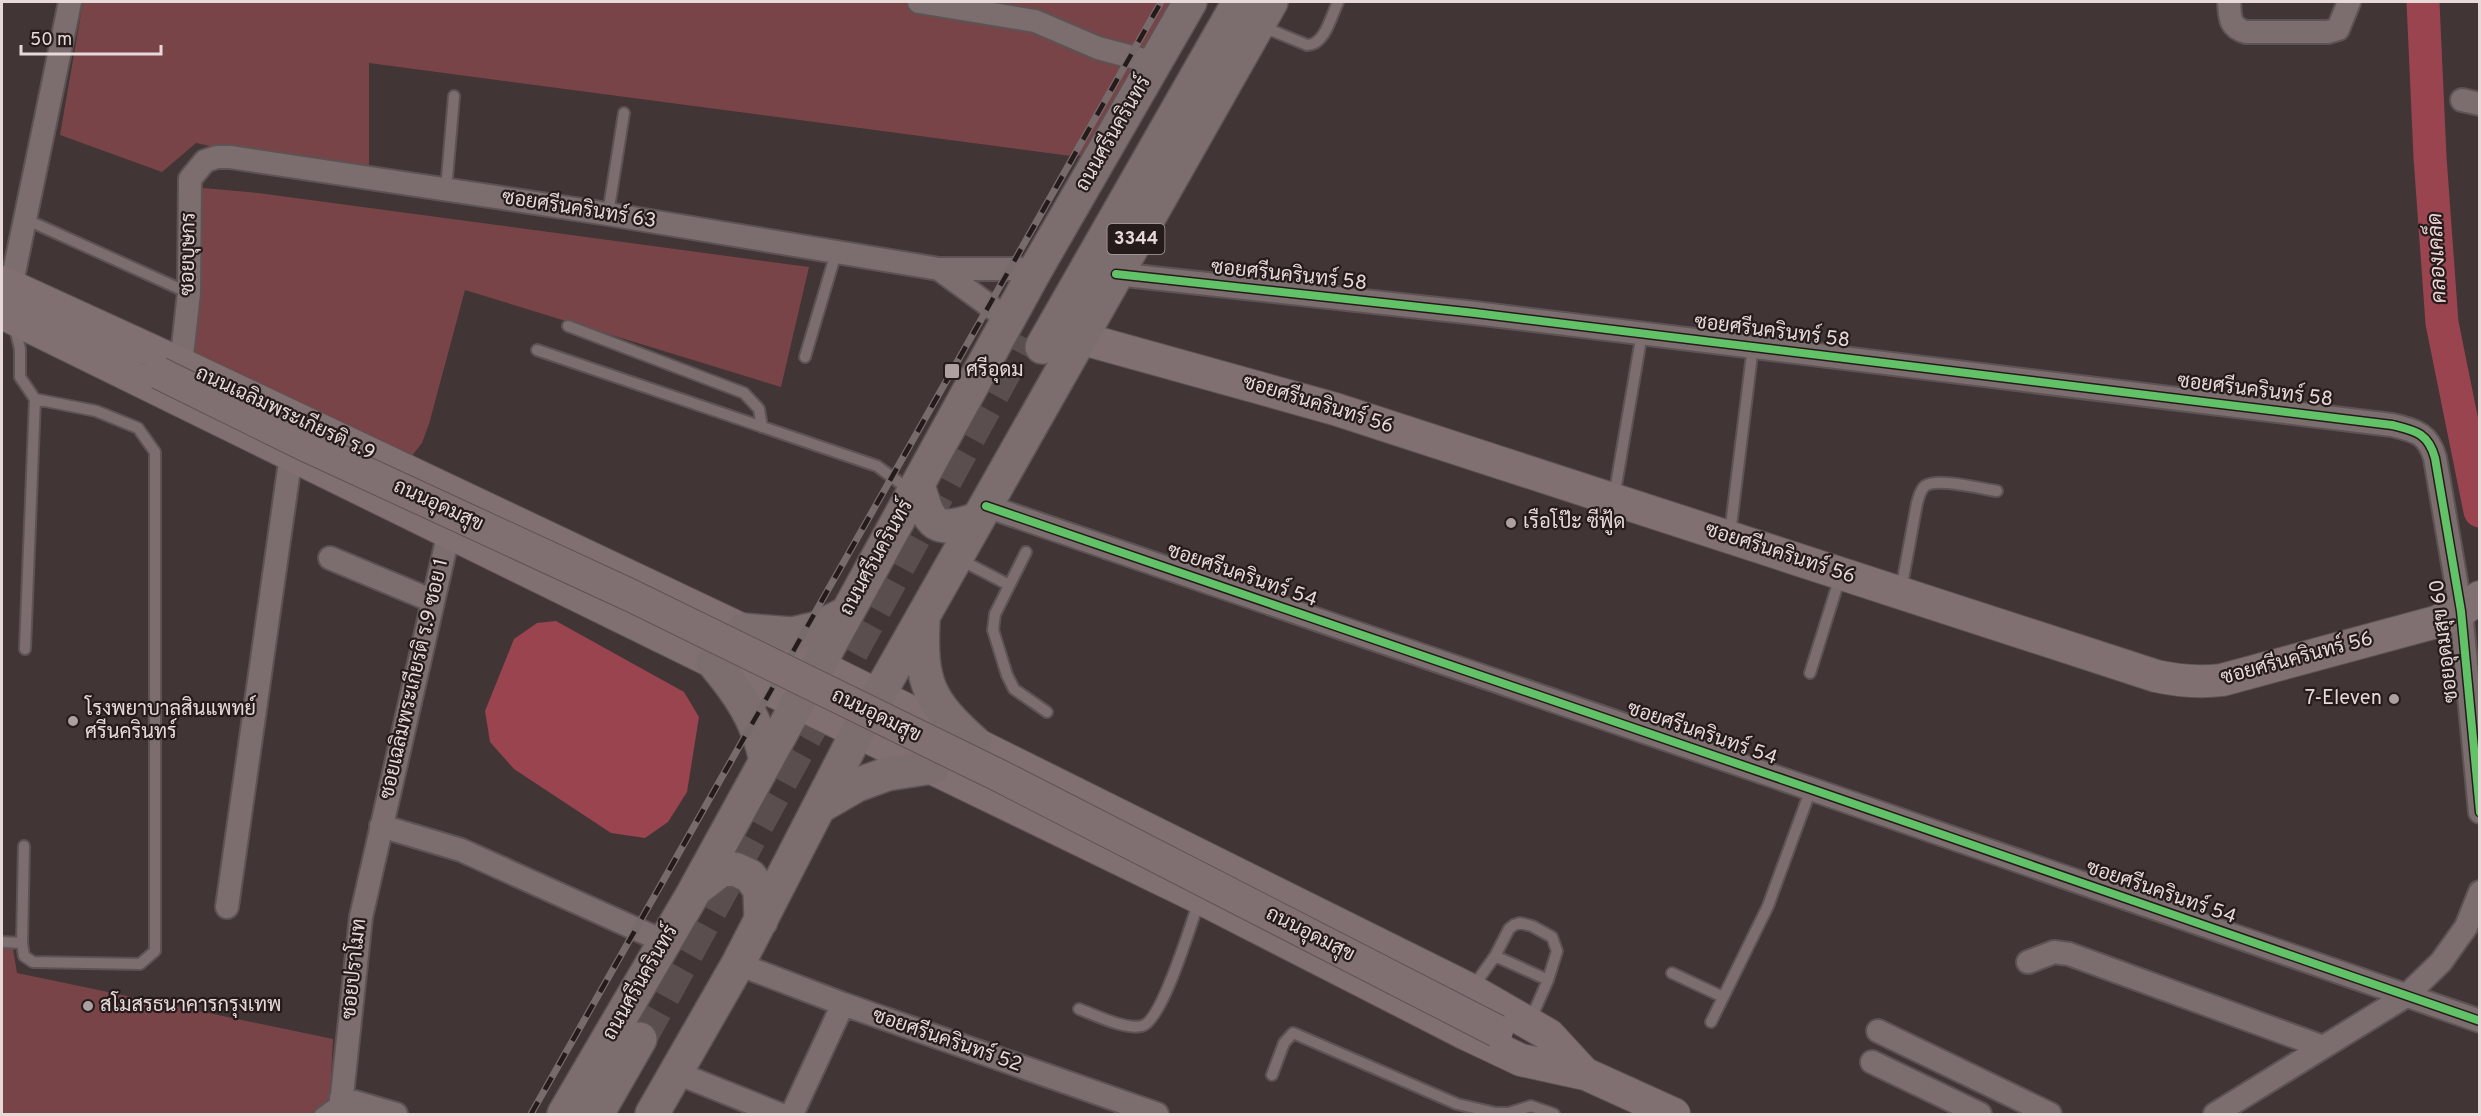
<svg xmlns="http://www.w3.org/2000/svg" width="2481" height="1116" viewBox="0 0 2481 1116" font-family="Overpass,Sarabun,sans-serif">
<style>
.green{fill:#794448}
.water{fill:#9a444f}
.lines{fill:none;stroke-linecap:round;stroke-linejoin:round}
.river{stroke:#9a444f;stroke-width:33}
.primary-tunnel{stroke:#5a4e4e;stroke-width:33;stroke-dasharray:33 16;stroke-linecap:butt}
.lane-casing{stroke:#5e5354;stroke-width:14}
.street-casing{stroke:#5e5354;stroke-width:26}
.secondary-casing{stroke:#5e5354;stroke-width:34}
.primary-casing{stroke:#5e5354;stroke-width:36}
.lane{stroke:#7c6d6e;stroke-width:10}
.street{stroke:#7c6d6e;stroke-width:22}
.secondary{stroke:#807072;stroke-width:32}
.primary{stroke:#7c6e6f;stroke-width:33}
.rail-casing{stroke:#776b6c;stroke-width:7}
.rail{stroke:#251b1b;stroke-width:4.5;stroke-dasharray:14;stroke-linecap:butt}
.secondary-bridge-casing{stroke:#5e5354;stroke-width:34;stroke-linecap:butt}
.secondary-bridge{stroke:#807072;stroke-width:32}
.cycleway-casing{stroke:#251b1b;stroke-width:11}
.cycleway{stroke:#61c268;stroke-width:8}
.poi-dot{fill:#aea0a0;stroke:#251b1b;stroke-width:2}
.labels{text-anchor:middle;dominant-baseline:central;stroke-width:4.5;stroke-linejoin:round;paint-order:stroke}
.shield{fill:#251b1b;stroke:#aea0a0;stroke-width:1.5}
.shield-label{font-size:18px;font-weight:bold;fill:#e8d9d9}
.street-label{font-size:20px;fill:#e8d9d9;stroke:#251b1b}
.poi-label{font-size:20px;fill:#e8d9d9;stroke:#251b1b;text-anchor:start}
.water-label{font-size:21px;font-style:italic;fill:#efd4d5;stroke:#251b1b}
</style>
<rect width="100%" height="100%" fill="#413536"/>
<!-- green -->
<path class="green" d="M83,2H1178L1085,155L1071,156L369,63V166L284,162L196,143L162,172L60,135Z
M192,187L258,193L809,267L781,387L465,290L429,424L422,443L407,462L193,359Z
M2,949H13L17,973L333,1039L329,1114H2Z"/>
<!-- water -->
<path class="water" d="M556,621L684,692L699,717L687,792L668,822L645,838L611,833L514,769L490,742L485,711L514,639L537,623Z"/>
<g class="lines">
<!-- river -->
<path class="river" d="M2423,2L2430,157L2442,323L2480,511"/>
<!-- primary-tunnel -->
<path class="primary-tunnel" d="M640,1039L1024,337"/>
<defs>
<path id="lane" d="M1261,26L1307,45C1325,45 1331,16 1338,2
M446,190L454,96
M608,214L624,113
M25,219L189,293
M14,324L20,349V377L35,399L25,649
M568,326L744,393L759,409L762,427
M537,350L877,466L911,491
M805,357L836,253
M1614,497L1642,333
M1730,534L1753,346
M1026,552L995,614L993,630L1007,675L1014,689L1047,712
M959,559L1009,585
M1901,590L1917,503C1919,497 1920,490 1925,486C1937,477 1982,489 1997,491
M1810,673L1840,577
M2,942L22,943L24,956L33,962L140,964L155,951V452L138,428L96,411L35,399
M22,943L24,846
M1495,956L1548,980
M1672,973L1723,997
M1473,987L1495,956L1509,929L1514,925L1520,923L1532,926L1552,937L1557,951L1548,980L1530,1021
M1079,1009C1095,1015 1125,1030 1142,1026C1162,1021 1191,924 1199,901
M1711,1022L1768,906L1811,789
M1272,1075L1284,1043L1293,1033L1457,1104L1496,1113H1509L1531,1106L1554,1114
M320,1114L339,1100"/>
<path id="street" d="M919,2L1035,21L1098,48L1155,63
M2229,2C2230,17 2229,27 2246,32H2328L2338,29L2349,2
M2462,100L2480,104
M939,269L1009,320
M1116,274L1475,313L2392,425C2416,431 2428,433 2435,458L2461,611L2480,812
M11,287L70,2
M181,364L189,293L190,179L205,161L217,157H230L608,214L939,269H1036
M986,506L1811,789L2480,1021
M330,558L433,601
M381,826L461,850L665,942
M227,907L291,455
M2028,962L2054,952L2069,954L2323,1047
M738,964L843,1004L1157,1114
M1878,1031L2050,1114
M1872,1062L1980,1114
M677,1073L779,1114
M341,1098L396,1114
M340,1114L361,917L449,532
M792,1114L843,1004
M2215,1114L2406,996L2441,962L2466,927L2480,892"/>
<path id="secondary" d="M2,282L181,364L819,666L1471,990L1549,1035L1585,1074
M2,313L713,662L1200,898L1466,1034L1521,1060L1585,1074
M1080,338L1335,409L2156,676C2179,681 2199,683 2222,680L2436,622L2461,611L2480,597
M1568,1066L1674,1114"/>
<path id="primary" d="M1042,347L1239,2
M918,485C930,526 934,534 978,519
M923,620C920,683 928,701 975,743
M743,630L792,634L818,628L847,613
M713,662C739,693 758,720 766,761
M819,807L857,785L887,774L933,767
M695,890L721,870L735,869L750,876L760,890L761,921
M564,1114L694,892L1036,269L1190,2
M597,1114L640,1039
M652,1114L738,964L858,731L1271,2"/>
</defs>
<!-- lane casing -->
<use href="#lane" class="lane-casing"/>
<!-- street casing -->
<use href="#street" class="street-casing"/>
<!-- secondary casing -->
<use href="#secondary" class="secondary-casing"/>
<!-- primary casing -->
<use href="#primary" class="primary-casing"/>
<!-- lane -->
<use href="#lane" class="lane"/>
<!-- street -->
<use href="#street" class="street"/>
<!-- secondary -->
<use href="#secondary" class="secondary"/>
<!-- primary -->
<use href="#primary" class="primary"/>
<defs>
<path id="rail" d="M531,1114L1161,2"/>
</defs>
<!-- rail casing -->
<use href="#rail" class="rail-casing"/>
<!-- rail -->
<use href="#rail" class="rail"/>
<defs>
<path id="secondary-bridge" d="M159,373L303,444L632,596L1000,776L1497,1031"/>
</defs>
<!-- secondary-bridge casing -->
<use href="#secondary-bridge" class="secondary-bridge-casing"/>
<!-- secondary-bridge -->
<use href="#secondary-bridge" class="secondary-bridge"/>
<defs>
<path id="cycleway" d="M1116,274L1475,313L2392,425C2416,431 2428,433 2435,458L2461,611L2480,812
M986,506L1811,789L2480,1021"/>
</defs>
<!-- cycleway casing -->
<use href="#cycleway" class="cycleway-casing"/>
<!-- cycleway -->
<use href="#cycleway" class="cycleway"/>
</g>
<!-- markers -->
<g class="poi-dot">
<rect x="944" y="363" width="16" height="16" rx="3"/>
<circle cx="1511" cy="523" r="6"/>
<circle cx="2394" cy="699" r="6"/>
<circle cx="73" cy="721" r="6"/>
<circle cx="88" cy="1006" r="6"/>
</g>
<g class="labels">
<!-- shield labels -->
<rect class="shield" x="1107.5" y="224" width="57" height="30" rx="4.5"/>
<g class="shield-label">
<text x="1136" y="239">3344</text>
</g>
<!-- street labels -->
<g class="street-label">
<text transform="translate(1114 134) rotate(-60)">ถนนศรีนครินทร์</text>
<text transform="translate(579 210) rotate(9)">ซอยศรีนครินทร์ 63</text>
<text transform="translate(189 254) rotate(-89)">ซอยบุษกร</text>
<text transform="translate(1289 276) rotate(6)">ซอยศรีนครินทร์ 58</text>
<text transform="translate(1772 332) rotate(7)">ซอยศรีนครินทร์ 58</text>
<text transform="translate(2255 391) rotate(7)">ซอยศรีนครินทร์ 58</text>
<text transform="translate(1318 405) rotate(17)">ซอยศรีนครินทร์ 56</text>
<text transform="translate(285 414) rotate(25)">ถนนเฉลิมพระเกียรติ ร.9</text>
<text transform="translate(438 506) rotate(25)">ถนนอุดมสุข</text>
<text transform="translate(1780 554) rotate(18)">ซอยศรีนครินทร์ 56</text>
<text transform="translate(877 558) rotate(-61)">ถนนศรีนครินทร์</text>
<text transform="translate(1242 576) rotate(19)">ซอยศรีนครินทร์ 54</text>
<text transform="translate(2445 641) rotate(-97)">ซอยอุดมสุข 60</text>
<text transform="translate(2297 659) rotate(-15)">ซอยศรีนครินทร์ 56</text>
<text transform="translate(415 679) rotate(-77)">ซอยเฉลิมพระเกียรติ ร.9 ซอย 1</text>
<text transform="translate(876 716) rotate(26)">ถนนอุดมสุข</text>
<text transform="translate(1702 734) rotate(19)">ซอยศรีนครินทร์ 54</text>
<text transform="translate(2161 893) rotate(19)">ซอยศรีนครินทร์ 54</text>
<text transform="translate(1310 935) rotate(27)">ถนนอุดมสุข</text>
<text transform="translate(355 969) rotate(-84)">ซอยปราโมท</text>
<text transform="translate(641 983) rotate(-60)">ถนนศรีนครินทร์</text>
<text transform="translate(947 1041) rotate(19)">ซอยศรีนครินทร์ 52</text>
</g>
<!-- poi labels -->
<g class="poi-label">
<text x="966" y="371">ศรีอุดม</text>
<text x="1523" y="523">เรือโป๊ะ ซีฟู้ด</text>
<text x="2382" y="699" text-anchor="end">7-Eleven</text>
<text x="85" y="710">โรงพยาบาลสินแพทย์<tspan x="85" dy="23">ศรีนครินทร์</tspan></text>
<text x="100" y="1006">สโมสรธนาคารกรุงเทพ</text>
</g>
<!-- water labels -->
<g class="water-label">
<text transform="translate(2438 258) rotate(-93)">คลองเคล็ด</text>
</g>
</g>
<!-- border -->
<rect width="2481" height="1116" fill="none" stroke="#e8d9d9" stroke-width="6"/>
<!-- scale -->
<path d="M21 45v9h140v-9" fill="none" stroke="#e8d9d9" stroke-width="3"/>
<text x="30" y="45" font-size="18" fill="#e8d9d9" stroke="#251b1b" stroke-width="4.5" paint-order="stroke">50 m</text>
</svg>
